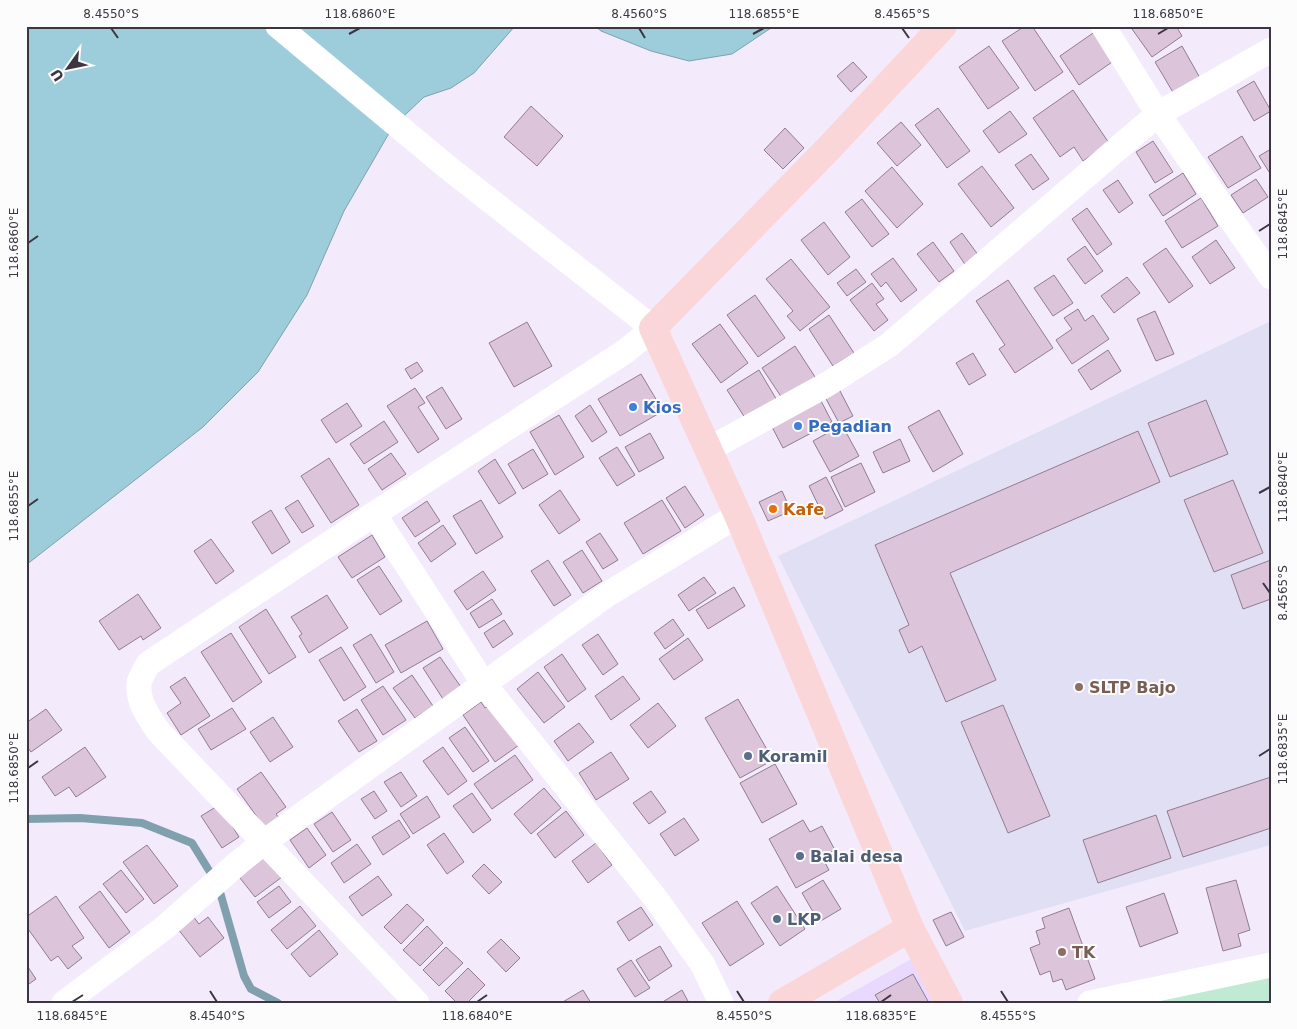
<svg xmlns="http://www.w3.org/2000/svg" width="1297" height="1029" viewBox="0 0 1297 1029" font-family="'DejaVu Sans',sans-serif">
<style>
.built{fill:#ead9fe}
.education{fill:#e1dff4}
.green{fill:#c1ead5}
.water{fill:#9dcddb;stroke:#80a0ad}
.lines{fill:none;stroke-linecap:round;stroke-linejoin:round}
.stream{stroke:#80a0ad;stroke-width:8}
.building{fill:#dcc4db;stroke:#927c91}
.minor{stroke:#fff;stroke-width:25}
.secondary{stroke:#fbd6d8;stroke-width:28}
.ticks{fill:none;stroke:#3b3641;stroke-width:2}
.shop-dot{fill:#3f7fe0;stroke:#fcfcfc;stroke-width:2}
.food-dot{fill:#e8710a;stroke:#fcfcfc;stroke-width:2}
.education-dot{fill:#8d6e63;stroke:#fcfcfc;stroke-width:2}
.service-dot{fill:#5c6f8a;stroke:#fcfcfc;stroke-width:2}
.labels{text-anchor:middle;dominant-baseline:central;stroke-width:4;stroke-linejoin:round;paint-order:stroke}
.shop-label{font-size:16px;font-weight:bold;fill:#366cbe;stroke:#fcfcfc;text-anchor:start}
.food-label{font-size:16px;font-weight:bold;fill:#c56008;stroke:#fcfcfc;text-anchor:start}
.education-label{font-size:16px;font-weight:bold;fill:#785e54;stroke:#fcfcfc;text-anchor:start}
.service-label{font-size:16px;font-weight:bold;fill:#4e5e75;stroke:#fcfcfc;text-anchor:start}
.neatline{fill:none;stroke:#3b3641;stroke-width:2}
.ticks-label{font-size:12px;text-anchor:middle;fill:#3b3641}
</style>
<rect width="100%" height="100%" fill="#f3ebfc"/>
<!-- built -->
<path class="built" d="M913,958L933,1003H833Z"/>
<!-- education -->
<path class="education" d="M1271,321V845L965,931L778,556Z"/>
<!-- green -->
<path class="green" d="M1271,973V1003H1151Z"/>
<!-- water -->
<path class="water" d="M26,26H515L474,73L451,88L424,97L406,114L388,135L344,211L307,295L258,372L203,427L26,565Z
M595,26H774L732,54L689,61L651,51L601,31Z"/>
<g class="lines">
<!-- stream -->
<path class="stream" d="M26,819L80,818L142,823L192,843L218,885L244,976L251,989L278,1003"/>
</g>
<!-- building -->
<path class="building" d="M1025,26H1032L1063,72L1035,91L1002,41Z
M1136,26H1176L1182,36L1152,57L1132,29Z
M1096,31L1115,60L1079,85L1060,56Z
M989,46L1019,88L988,109L959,67Z
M1182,46L1200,78L1174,94L1155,62Z
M853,62L867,77L851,92L837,76Z
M1254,81L1271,111L1254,121L1237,91Z
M1073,90L1109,143L1083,161L1074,147L1060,157L1033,118Z
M531,106L563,136L537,166L504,137Z
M938,108L970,151L947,168L915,125Z
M1010,111L1027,134L999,153L983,131Z
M901,122L921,145L897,166L877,143Z
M785,128L804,148L783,169L764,150Z
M1242,136L1261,168L1228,188L1208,157Z
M1153,141L1173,172L1155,183L1136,152Z
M1271,149V175L1259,156Z
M1031,154L1049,179L1033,190L1015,165Z
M982,166L1014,208L991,227L958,184Z
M892,167L923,204L897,228L865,191Z
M1183,173L1196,194L1163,216L1149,195Z
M1256,179L1268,197L1243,213L1231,195Z
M1118,180L1133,203L1119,213L1103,190Z
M1201,198L1218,226L1182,248L1165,221Z
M862,199L889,234L872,247L845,212Z
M1087,208L1112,244L1097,255L1072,219Z
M824,222L850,257L828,275L801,240Z
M962,233L979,256L966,266L950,242Z
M1216,240L1235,268L1210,284L1192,257Z
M933,242L954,271L939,282L917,254Z
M1085,246L1103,271L1085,284L1067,259Z
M1166,248L1193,286L1169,303L1143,264Z
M893,258L917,290L901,302L886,282L881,287L871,274Z
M791,259L830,307L800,331L787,316L793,311L766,279Z
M856,269L866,282L847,296L837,283Z
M1054,275L1073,303L1053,316L1034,288Z
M1127,277L1140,293L1114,313L1101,296Z
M1008,280L1053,348L1015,373L999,349L1005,345L976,301Z
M872,283L884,299L876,304L888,320L874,331L850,300Z
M755,295L785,338L758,357L727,315Z
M1078,309L1085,321L1093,315L1109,339L1072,364L1056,340L1072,329L1064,318Z
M1155,311L1174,354L1156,361L1137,319Z
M829,315L854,353L833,366L809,329Z
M527,322L552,366L514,387L489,343Z
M720,324L748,363L721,383L692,344Z
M795,346L817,380L784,401L762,368Z
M1108,350L1121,371L1091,390L1078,370Z
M973,353L986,375L969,385L956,363Z
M417,362L423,371L411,379L405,369Z
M759,370L778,402L747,421L727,390Z
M641,374L663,411L620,436L598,399Z
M442,387L462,419L446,429L426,397Z
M415,388L425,403L418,407L439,439L418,453L387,406Z
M839,389L853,416L839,423L825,397Z
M820,399L832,422L783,448L771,425Z
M1206,400L1228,454L1170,477L1148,423Z
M347,403L362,426L336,443L321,420Z
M590,405L607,432L592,442L575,416Z
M939,410L963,454L933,472L908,427Z
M559,415L584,457L555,475L530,432Z
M384,421L398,442L364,464L350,444Z
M842,425L859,456L830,472L813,441Z
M1138,431L1160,482L950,573L996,680L946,702L922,646L909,653L899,630L909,625L875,545Z
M650,433L664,458L639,472L625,447Z
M900,439L910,461L883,473L873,452Z
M617,447L635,475L617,486L599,458Z
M533,449L548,474L523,489L508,464Z
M391,453L406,474L382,490L368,469Z
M329,458L359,505L331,523L301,476Z
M495,459L516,493L499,504L478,471Z
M861,463L875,492L845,507L831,477Z
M826,477L843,510L825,519L809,486Z
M1233,480L1263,553L1214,572L1184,500Z
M685,486L704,515L685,528L666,498Z
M560,490L580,520L559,534L539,505Z
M782,491L791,511L768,521L759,502Z
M298,500L314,526L302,533L285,508Z
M481,500L503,537L476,554L453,516Z
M662,500L681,531L643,554L624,523Z
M427,501L440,521L415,537L402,518Z
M271,510L290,542L272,554L252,522Z
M443,525L456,544L431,562L418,543Z
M600,533L618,560L603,569L586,542Z
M372,535L385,557L352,578L338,557Z
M211,539L234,571L216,584L194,551Z
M582,550L602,581L583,593L563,562Z
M548,560L571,595L554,606L531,571Z
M1271,560V599L1243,609L1231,575Z
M379,566L402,601L380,615L357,580Z
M483,571L496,590L467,610L454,591Z
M704,577L716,593L689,611L678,595Z
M734,587L745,606L708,629L696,610Z
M138,594L161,628L143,640L141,636L119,650L99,621Z
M327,595L348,628L309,653L299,636L302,634L291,617Z
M492,599L502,614L479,628L470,613Z
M266,609L296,657L269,674L239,627Z
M673,619L684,635L665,649L654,633Z
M504,620L513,634L493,648L484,633Z
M427,621L443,649L401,673L385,645Z
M231,633L262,682L233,702L201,652Z
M371,634L394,672L376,683L353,645Z
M598,634L618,664L603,675L582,645Z
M688,638L703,660L674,680L659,659Z
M341,647L366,687L344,701L319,660Z
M562,654L586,689L568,702L544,667Z
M440,657L461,687L443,699L423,668Z
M538,672L565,707L544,723L517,689Z
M412,675L433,706L415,718L393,688Z
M623,676L640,699L611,720L595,696Z
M185,677L210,716L181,735L167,713L181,703L170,687Z
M383,686L406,720L383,735L361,700Z
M738,699L773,760L740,778L705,718Z
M481,702L485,708L490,705L522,743L495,762L463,715Z
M658,703L676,726L648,748L630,725Z
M1003,705L1050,816L1008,833L961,722Z
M232,708L246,729L211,750L198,729Z
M46,709L62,730L31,752L26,745V723Z
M357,709L377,741L359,752L338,721Z
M273,717L293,747L270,762L250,732Z
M579,723L594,742L568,761L554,741Z
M465,727L489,761L473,772L449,738Z
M85,747L106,777L76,797L69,787L55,796L42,777Z
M443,747L467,781L448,795L423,761Z
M611,752L629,779L596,800L579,773Z
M515,755L533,780L492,809L474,784Z
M775,764L797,804L762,823L740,783Z
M261,772L286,807L276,814L279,818L265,828L237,789Z
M401,772L417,796L401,807L384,782Z
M1271,777V828L1183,857L1167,811Z
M544,788L561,808L531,834L514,814Z
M374,791L387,811L375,819L361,799Z
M651,791L666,812L649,824L633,803Z
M472,793L491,820L473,833L453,806Z
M427,796L440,817L413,834L400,814Z
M219,805L239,837L222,848L201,816Z
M566,811L584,835L555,858L537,834Z
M332,812L351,840L333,852L314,824Z
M1156,815L1171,858L1098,883L1083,840Z
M684,818L699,840L675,856L660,834Z
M399,820L410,837L383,855L372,837Z
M803,820L810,832L822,826L835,850L822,857L829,870L796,888L769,839Z
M307,828L326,855L309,868L290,840Z
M444,833L464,862L447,874L427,845Z
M596,843L612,865L588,883L572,861Z
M357,844L371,864L344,883L331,863Z
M147,845L178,886L154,904L123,862Z
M262,852L282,877L255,897L236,873Z
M484,864L502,882L489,894L472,876Z
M121,870L144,899L126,913L103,884Z
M378,876L392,895L362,916L349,897Z
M823,880L841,909L819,922L802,893Z
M1236,880L1250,930L1238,934L1241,946L1223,951L1206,888Z
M279,886L291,902L269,918L257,902Z
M777,886L805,929L780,946L751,903Z
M100,891L130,932L109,948L79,907Z
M1164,893L1178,933L1140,947L1126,907Z
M56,896L84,938L72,946L82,958L68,969L58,956L51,961L26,926V917Z
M737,901L764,944L730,966L702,923Z
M407,904L424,920L401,944L384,927Z
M300,906L316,926L287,949L271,930Z
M641,907L653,925L629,941L617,922Z
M1069,908L1095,979L1066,990L1062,979L1053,982L1050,971L1040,975L1030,948L1040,944L1036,931L1045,928L1042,918Z
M189,911L199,924L208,917L224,938L200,957L174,924Z
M951,912L964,937L946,946L933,920Z
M427,926L443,943L420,966L403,950Z
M319,930L338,954L310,977L291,954Z
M501,939L520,958L506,972L487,952Z
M660,946L672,966L649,981L636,960Z
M446,947L463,963L439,986L423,970Z
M631,960L650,988L635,997L617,969Z
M26,964L36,979L26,986Z
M468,968L485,985L467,1003H457L445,991Z
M913,974L929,1003H880L875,995Z
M583,990L591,1003H561Z
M682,990L689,1003H661Z"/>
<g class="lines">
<!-- minor -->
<path class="minor" d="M278,26L446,166L653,328L626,351L374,514L484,684L608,594L738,515
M1103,26L1158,114L1271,277
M709,449L826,385L889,345L1158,114L1271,50
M374,514L148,664C146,669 140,677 139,683C137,701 149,718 159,732L264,842L484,684L656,899L703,965L721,1003
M64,1003L164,928L238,863L264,842L417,1003
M1090,1003L1271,965"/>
<!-- secondary -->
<path class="secondary" d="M910,928L738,515L653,328L829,148L943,26
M782,1003L910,928L949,1003"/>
</g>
<!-- ticks -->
<path class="ticks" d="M111,28L118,38M639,28L645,38M902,28L909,38M349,34L360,28M753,34L764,28M1158,34L1168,28M1259,231L1270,224M28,243L38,236M1259,493L1270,487M28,506L38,499M1263,583L1270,593M1259,756L1270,749M28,768L38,761M210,991L217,1002M737,991L744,1002M1001,991L1008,1002M72,1002L83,995M477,1002L487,995M881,1002L891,995"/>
<!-- markers -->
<g class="shop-dot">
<circle cx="633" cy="407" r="5"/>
<circle cx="798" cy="426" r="5"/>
</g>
<circle class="food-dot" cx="773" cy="509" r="5"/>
<g class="education-dot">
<circle cx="1079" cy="687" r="5"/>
<circle cx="1062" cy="952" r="5"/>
</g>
<g class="service-dot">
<circle cx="748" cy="756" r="5"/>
<circle cx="800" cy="856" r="5"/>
<circle cx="777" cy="919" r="5"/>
</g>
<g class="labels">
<!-- shop labels -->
<g class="shop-label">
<text x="643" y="407">Kios</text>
<text x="808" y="426">Pegadian</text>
</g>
<!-- food labels -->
<g class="food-label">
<text x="783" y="509">Kafe</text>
</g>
<!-- education labels -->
<g class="education-label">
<text x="1089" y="687">SLTP Bajo</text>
<text x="1072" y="952">TK</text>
</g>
<!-- service labels -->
<g class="service-label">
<text x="758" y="756">Koramil</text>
<text x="810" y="856">Balai desa</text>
<text x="787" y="919">LKP</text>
</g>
</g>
<!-- border -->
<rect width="1297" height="1029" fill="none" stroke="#fcfcfc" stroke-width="55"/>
<!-- north arrow -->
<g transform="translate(68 68) rotate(237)" stroke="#fcfcfc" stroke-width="4" paint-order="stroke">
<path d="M0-4L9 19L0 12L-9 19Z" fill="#3b3641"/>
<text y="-8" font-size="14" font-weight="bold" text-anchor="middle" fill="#3b3641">U</text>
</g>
<rect x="28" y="28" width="1242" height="974" class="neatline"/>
<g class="ticks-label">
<text x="111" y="18">8.4550°S</text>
<text x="360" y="18">118.6860°E</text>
<text x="639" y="18">8.4560°S</text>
<text x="764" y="18">118.6855°E</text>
<text x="902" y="18">8.4565°S</text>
<text x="1168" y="18">118.6850°E</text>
<text transform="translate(1283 224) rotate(-90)" y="4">118.6845°E</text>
<text transform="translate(14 243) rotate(-90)" y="4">118.6860°E</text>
<text transform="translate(1283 487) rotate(-90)" y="4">118.6840°E</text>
<text transform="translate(14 506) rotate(-90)" y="4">118.6855°E</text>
<text transform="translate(1283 593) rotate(-90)" y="4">8.4565°S</text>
<text transform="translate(1283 749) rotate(-90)" y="4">118.6835°E</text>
<text transform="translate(14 768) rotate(-90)" y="4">118.6850°E</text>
<text x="72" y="1020">118.6845°E</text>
<text x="217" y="1020">8.4540°S</text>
<text x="477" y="1020">118.6840°E</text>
<text x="744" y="1020">8.4550°S</text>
<text x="881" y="1020">118.6835°E</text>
<text x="1008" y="1020">8.4555°S</text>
</g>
</svg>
